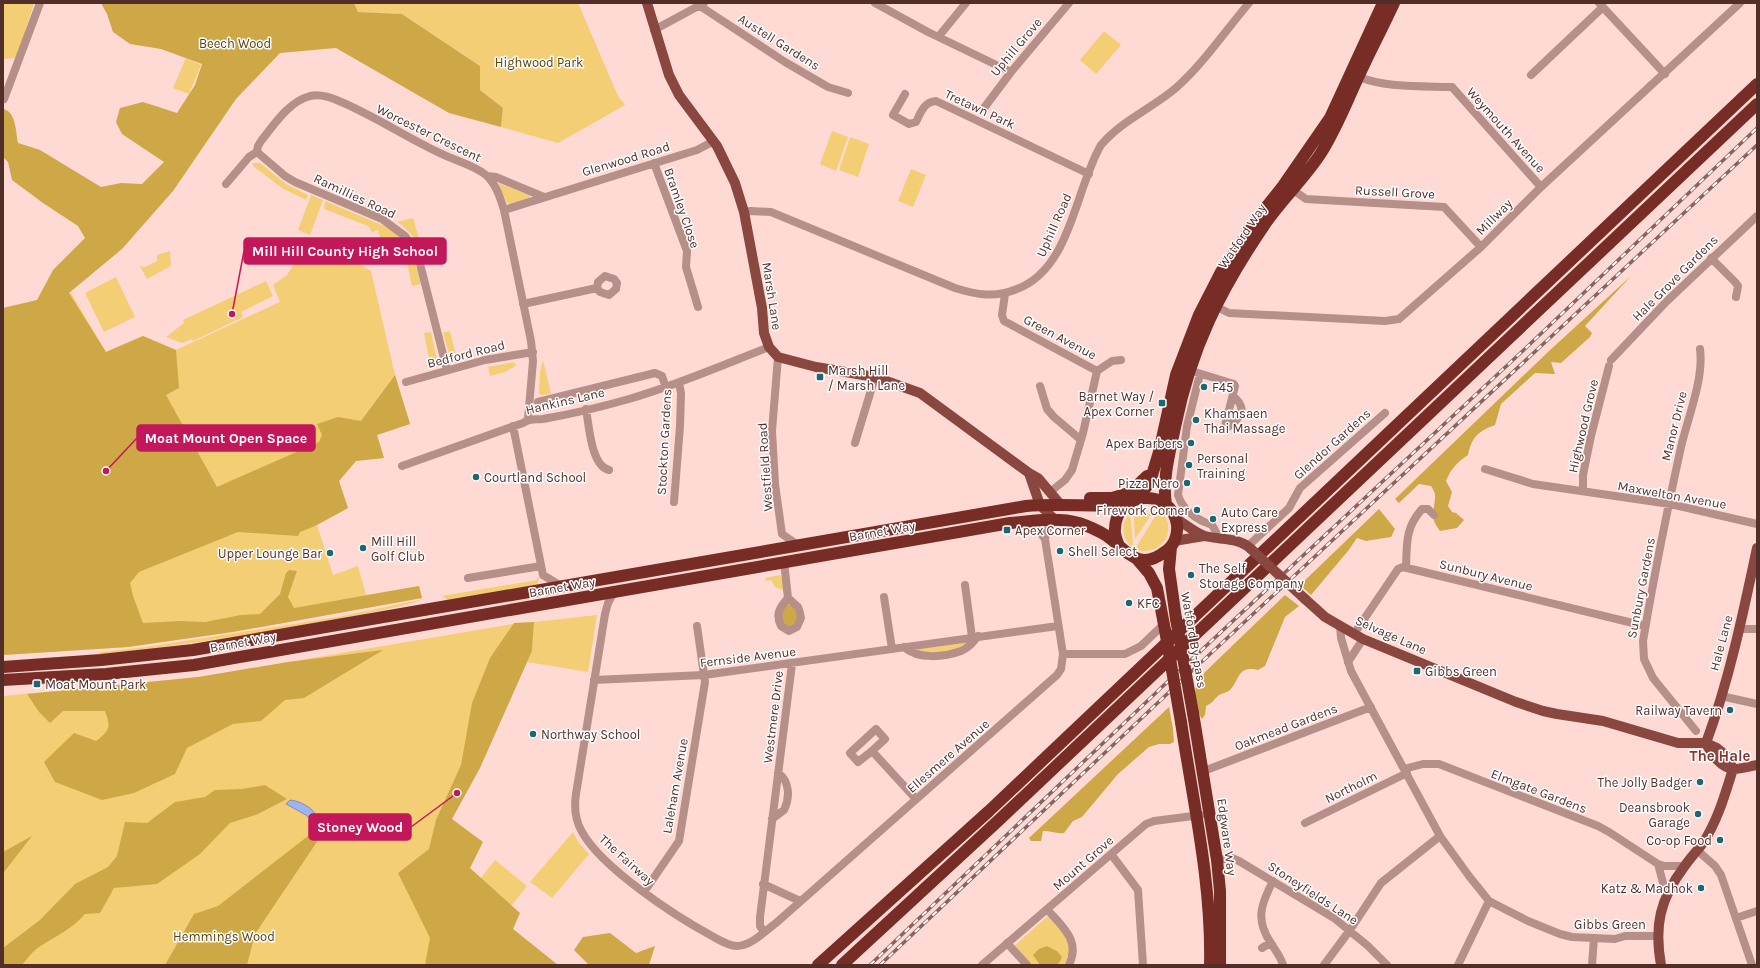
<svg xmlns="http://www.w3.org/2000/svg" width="1760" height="968" viewBox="0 0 1760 968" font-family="Karla,sans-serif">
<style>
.green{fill:#f3ce74;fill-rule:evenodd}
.forest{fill:#cea846}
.water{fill:#9cb4f1;stroke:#868cb5}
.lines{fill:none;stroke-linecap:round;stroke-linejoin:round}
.street{stroke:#b68f89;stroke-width:8}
.primary{stroke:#894740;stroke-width:10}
.highway{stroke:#772c25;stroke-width:12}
.rail-casing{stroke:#89645f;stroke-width:3.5}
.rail{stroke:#fff;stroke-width:2;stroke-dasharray:6;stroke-linecap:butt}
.primary-bridge{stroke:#894740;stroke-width:10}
.highway-bridge{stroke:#772c25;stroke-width:12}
.poi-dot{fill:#1c6771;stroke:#fff;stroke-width:1.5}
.labels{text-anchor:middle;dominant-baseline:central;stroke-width:3;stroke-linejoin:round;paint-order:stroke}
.street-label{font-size:13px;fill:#522e29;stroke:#fff}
.park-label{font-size:13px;fill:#58440e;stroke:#fff}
.poi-label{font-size:13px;fill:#522e29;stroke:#fff;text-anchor:start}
.quarter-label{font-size:15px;font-weight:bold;fill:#843730;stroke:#fff}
.leader{fill:none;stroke:#c2185b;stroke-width:1.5}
.callout-dot{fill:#c2185b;stroke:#fff;stroke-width:1.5}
.callout{fill:#c2185b;stroke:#c2185b;stroke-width:1.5}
.callout-label{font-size:14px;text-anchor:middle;font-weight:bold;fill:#fff}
</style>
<rect width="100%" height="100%" fill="#ffd9d4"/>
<!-- green -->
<path class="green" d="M3,3H34L17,58L3,59Z
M354,3H578L618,96L625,105L558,143L501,127L503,108L480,90V66L402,14L358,12Z
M1104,31L1121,45L1096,74L1080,60Z
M186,58L201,65L189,94L173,88Z
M832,131L848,137L836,171L820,164Z
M850,137L869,144L858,177L839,170Z
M253,163H260L286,184L308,195L306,200L282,188L253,166Z
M911,169L926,175L913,207L898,201Z
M498,183L529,195L531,198L511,204L507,203Z
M311,195L323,200L310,235L298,230Z
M325,201L394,230L408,249L411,248L421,284L412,286L404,249L384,254L378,230L372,232L368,226L324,209Z
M413,218L421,245L403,226L397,222Z
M311,238L371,271L395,375L410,424L377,435L384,458L356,461L339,481L348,508L317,525L333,575L358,566L366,595L355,597L419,586L422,598L261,627L128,647L3,655V308L71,293L106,352L143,336L176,350L280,302L273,285L287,275ZM297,571L288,597L261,614L280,594Z
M170,251L171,266L147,279L140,266L145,267L157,261V255Z
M116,277L135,317L104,332L85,293Z
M266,281L273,296L241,312L243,317L193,341L192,339L182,343L166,337L184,323L183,320Z
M450,331L457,360H451L443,333Z
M431,332L438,366L431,368L424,333Z
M543,360L551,394L541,395L539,393L540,372Z
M514,362L516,366L505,372L490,376L488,367Z
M1159,510C1181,528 1161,559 1135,549Z
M1130,512L1133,545L1131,546C1121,536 1121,523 1130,512Z
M1149,513L1151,515L1135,539L1134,518L1136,514Z
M780,575L783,580V590L775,587L771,580L766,581L765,578Z
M540,577L536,585L448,600L442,596L537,580V578Z
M424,599L406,605C304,628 201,643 97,655L100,652L146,647L338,617Z
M597,615L588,672L527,662L532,651L534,622Z
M513,624V627L448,824L482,842L463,875L498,965H3V696L115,685L200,679L283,663Z
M969,642L960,650L930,654L913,650Z
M573,832L579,843L589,854L552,898L530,882Z
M495,860L527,886L509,909L477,883Z
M1048,916L1067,937L1071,947L1065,965H1030L1014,946Z"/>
<!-- forest -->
<path class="forest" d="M101,3H354L358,12L402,14L480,66V90L503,108L501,127L449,113L336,48L280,53L236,99L173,191L122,249L69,293L106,352L143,336L176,350L179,388L166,395L217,487L319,442L322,435L317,424L338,417L361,421L395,375L410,424L377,435L384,458L356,461L339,481L348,508L315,526L300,532L298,536L238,532L139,572L130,583L133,596L143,623L181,621L205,622L241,615L260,614L280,594L286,573L289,570L297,571L288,597L294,608L419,586L422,598L233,632L128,647L3,655V308L37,300L53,270L85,238L78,226L43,203L12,180L8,162L3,157V109C16,111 16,133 18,143L40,150L101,187L121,183L142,184L164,162L122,134L116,122L120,108L143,102L177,113L195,85L202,64L161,49L130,44L113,32L107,14Z
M1631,276L1585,326L1592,333L1590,337L1561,363L1551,362L1555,374L1535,373L1501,404L1495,425C1478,431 1472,437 1468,455C1457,462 1451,469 1446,481L1452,492L1448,506L1452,512L1456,513L1464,520L1457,528L1440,531C1429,516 1434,513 1435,498C1436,494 1433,489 1431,486L1419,484L1399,503L1395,499L1549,351Z
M1379,509L1395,529L1391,537L1366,541L1357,538L1348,551L1311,595L1300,585Z
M1285,595L1299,606L1285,617L1265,666L1258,670C1237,665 1240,680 1230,690C1227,693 1221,693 1218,696C1213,700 1213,703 1206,706L1205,715L1202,719C1196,710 1193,693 1197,683C1199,679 1203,676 1205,672Z
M787,604L793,606L798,616L796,624L789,627H786L781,620L784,606Z
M534,622L532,651L480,768L452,819L483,842L470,868L520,913L513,929L558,965H425L430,938L398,873L429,849L436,820L461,765L472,703L490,658L514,623Z
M383,650L304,698L285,700L261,721L233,724L187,748L175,774L134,793L102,800L55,782L44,762L74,733L96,741C110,730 111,728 105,711H63L50,723L39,712L27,694L198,677L288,662Z
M1169,707L1173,729L1174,742L1170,744H1159L1149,747L1118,774L1082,817L1073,821L1064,833C1056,834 1051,831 1043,831L1041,841H1031L1029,838Z
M265,785L287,799L258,814L230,823L200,854L157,884L114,888L100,913L85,914C72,929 56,936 39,947C33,951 27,959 22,965H3V948L40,920L75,884L108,867L117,856L125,822L147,823L175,802L205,797L215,790L242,789Z
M335,815L255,934L247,965H165L194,914L218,906Z
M32,836L4,872L3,873V852Z
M610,933L636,953L655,946L649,965H587L588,964L574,950L583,937Z
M1047,946L1057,951L1062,957L1059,963L1055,965H1040L1033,955L1039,949Z"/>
<!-- water -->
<path class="water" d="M290,800C301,801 313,808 318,818L315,823L306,815L286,804Z"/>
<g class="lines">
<!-- street -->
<path class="street" d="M875,3L928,32L1011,72
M1599,3L1665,74
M700,6L785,62L828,87L848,93
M654,30L704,3
M939,36L966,3
M1531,75L1603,7
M1359,77C1387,88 1421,86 1452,87L1541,187
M905,94L893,115L909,124L916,122C921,112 924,102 936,101L1089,174
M4,99L40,3
M984,108L1011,72L1069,3
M257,152L258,146L261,141C274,125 288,102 310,96C319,94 330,97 339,101C375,116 407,138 442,154C456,161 474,165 486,175C496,184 500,197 504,210L531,341L533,361L528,419
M257,152L285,176L295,182L382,219L405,236L418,256L447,370
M654,163L687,251L686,267L698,307
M487,176L496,177L544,197
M226,184L249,157L257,152
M1293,190L1306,199L1444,207L1481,247
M504,210L697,150L714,141
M744,212L751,211L771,212L955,288C977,295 995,298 1017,289C1071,269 1075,189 1101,145C1122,120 1153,108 1177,87C1203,64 1226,30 1249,3
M1711,258L1735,282L1738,286L1736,297
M1005,294L1002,315L1004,321L1097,371L1083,433L1072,470L1065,480L1050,492
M523,304L597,288L598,282L605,276L614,279L617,283L616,289L609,295L600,292L597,288
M1215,306L1229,313L1385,321L1399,319L1481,247L1541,187L1740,3
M778,357L772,431L775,484L782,534L798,545
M1611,360L1667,301L1757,216
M1097,371L1112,361L1121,360
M1195,372L1234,384L1235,386L1224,430
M1200,374L1187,426L1178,495C1183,511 1197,520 1212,525L1216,532L1215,538
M406,382L485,360L533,352
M1040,386L1047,409L1054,417L1081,440
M538,402L655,373L662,376L666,388
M586,409C589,425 591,466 609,470
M513,426L543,575L561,586
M1224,430C1237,421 1251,411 1233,396
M855,443L875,377
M402,466L523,423C530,418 535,420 543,419C572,414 601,407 629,399C677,385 723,365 769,347
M1485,469L1533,484L1670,504L1757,524
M1583,491V475L1591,436L1609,366
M674,502L680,426L681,393L679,383
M1028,522L1038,530L1045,539
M1248,546L1289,508L1300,488L1385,413
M784,562L788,598L798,607L800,613L801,618L797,627L789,631L781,626C775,614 780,607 788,598
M1406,567C1407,544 1405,528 1422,509H1428L1434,515
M468,578L541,566
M965,585L972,637
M614,592L608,603L605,614L576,794C574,807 575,820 582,832C602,868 675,916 712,936C719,940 728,946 737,946C751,946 765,931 776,923L1057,675L1061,669L1063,654L1045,539L1047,530L1055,520
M884,597L892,649
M1340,626L1341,638L1351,671L1440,836L1469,876L1489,901L1528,921L1560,934L1572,937L1615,939L1625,936H1658
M1739,629H1757
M1354,634L1398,569L1403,567L1645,626
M904,647C918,660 945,657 961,651C969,648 973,642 978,636
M1063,654H1125L1141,646L1164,624
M1348,662L1363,639
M594,680L704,675L1058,626
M1721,696L1757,704
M1696,731L1653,678L1644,659L1643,641C1654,576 1667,511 1681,447C1688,417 1704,379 1700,349
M872,751L885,739L876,729L850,753L858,762L872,751L916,799
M1209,769L1371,707
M1404,769L1423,764H1439L1598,826L1609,832L1658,864L1665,866H1684
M772,819L784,810C790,798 790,781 778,773
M1305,823L1407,773
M1697,850L1715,866L1721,875L1752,965
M1111,854L1138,890L1143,965
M1217,860L1232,858L1239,861L1334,918L1368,946L1387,965
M1658,864L1666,894
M1273,881C1261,904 1255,920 1271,943C1275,950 1281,957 1283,965
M763,884L800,901
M644,892L679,841L705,682L697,626
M1047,909C1062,927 1081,940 1069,965
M1736,918L1757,911
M764,932L760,926V917L792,664
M1007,943L1027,965
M1262,948L1270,943
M982,965L1146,824L1154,821L1201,815
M1324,965L1350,930L1381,883L1440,836
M1458,965L1489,901
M1592,965L1594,938"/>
<!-- primary -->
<path class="primary" d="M647,3L669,75L679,95L717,146L735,183L744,212L762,308L764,333L769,347L778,357L816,367L875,377L920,393L1029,473L1038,478L1060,504
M1029,473L1040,505L1055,520
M1175,518C1184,523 1195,533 1205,536C1220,540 1239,537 1251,549
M1174,541L1204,536
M1305,599L1325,617L1363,639L1516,702L1543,711L1557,714L1603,721L1678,743H1706L1717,748L1728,757L1733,769
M1706,743C1729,681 1743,614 1757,548
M1706,743C1711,754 1721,768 1734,769C1742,769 1750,766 1757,765
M1661,965C1654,925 1660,899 1684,867C1690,858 1697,851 1703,843C1718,820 1725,794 1733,769"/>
<!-- highway -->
<path class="highway" d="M1090,498H1112L1129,493L1147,476
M1138,498L1150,482L1159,452L1176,375L1199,315L1221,272L1263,211L1283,186L1330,118L1383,3
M1166,505C1162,479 1170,452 1175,427C1191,348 1220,290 1265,224C1282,199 1305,178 1321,153C1335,131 1345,106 1356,82C1368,55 1382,29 1394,3
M1171,547L1169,569L1176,619
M1137,559L1149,573L1157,588L1165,630
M3,667L101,660L193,650L1026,506C1059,503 1092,507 1124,505
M3,680L106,674L194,665L1010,523C1033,521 1057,517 1079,523C1088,526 1099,531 1107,536C1127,550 1138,573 1166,551C1174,546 1178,535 1177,525C1172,487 1116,490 1115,529C1114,534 1117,541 1119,546
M1193,713L1217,860L1220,891V965
M1181,722C1193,802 1212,883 1210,965
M818,965L989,811L1757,84
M842,965L999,820L1757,104"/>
<defs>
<path id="rail" d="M870,965L1162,687L1529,345L1757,128
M880,965L1165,696L1757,145"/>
</defs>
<!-- rail casing -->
<use href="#rail" class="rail-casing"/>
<!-- rail -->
<use href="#rail" class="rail"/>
<!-- primary-bridge -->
<path class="primary-bridge" d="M1251,549L1305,599"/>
<!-- highway-bridge -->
<path class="highway-bridge" d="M1176,619L1193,713
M1165,630L1181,722"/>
</g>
<!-- markers -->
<g class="poi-dot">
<rect x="816" y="373" width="8" height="8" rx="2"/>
<circle cx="1204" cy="387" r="4"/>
<rect x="1158" y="399" width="8" height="8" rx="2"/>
<circle cx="1196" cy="420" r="4"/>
<circle cx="1191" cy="443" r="4"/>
<circle cx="1189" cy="465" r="4"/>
<circle cx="476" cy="477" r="4"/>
<circle cx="1187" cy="483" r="4"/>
<circle cx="1197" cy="510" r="4"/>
<circle cx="1213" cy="519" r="4"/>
<rect x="1003" y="526" width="8" height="8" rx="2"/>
<circle cx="363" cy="548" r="4"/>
<circle cx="1060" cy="551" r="4"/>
<circle cx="330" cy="553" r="4"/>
<circle cx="1191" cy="575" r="4"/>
<circle cx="1129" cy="603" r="4"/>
<rect x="1413" y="667" width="8" height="8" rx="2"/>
<rect x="33" y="680" width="8" height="8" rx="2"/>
<circle cx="1730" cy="710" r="4"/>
<circle cx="533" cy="734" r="4"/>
<circle cx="1700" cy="782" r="4"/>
<circle cx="1698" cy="814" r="4"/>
<circle cx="1720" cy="840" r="4"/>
<circle cx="1701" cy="888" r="4"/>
</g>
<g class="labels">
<!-- street labels -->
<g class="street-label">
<text transform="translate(779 42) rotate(32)">Austell Gardens</text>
<text transform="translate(1016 47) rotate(-50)">Uphill Grove</text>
<text transform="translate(980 109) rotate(25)">Tretawn Park</text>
<text transform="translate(1506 130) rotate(48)">Weymouth Avenue</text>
<text transform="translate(429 133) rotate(26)">Worcester Crescent</text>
<text transform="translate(626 159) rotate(-17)">Glenwood Road</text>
<text transform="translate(1395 192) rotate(3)">Russell Grove</text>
<text transform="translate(355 196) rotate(25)">Ramillies Road</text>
<text transform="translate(682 208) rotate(71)">Bramley Close</text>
<text transform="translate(1494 217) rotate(-45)">Millway</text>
<text transform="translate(1054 225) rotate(-66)">Uphill Road</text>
<text transform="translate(1242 236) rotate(-56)">Watford Way</text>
<text transform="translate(1675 278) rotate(-45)">Hale Grove Gardens</text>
<text transform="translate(772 296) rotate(81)">Marsh Lane</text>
<text transform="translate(1060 337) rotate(28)">Green Avenue</text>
<text transform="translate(466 354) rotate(-14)">Bedford Road</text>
<text transform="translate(565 401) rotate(-13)">Hankins Lane</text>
<text transform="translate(1583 426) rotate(-77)">Highwood Grove</text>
<text transform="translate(1674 426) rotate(-76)">Manor Drive</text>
<text transform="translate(664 442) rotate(-87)">Stockton Gardens</text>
<text transform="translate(1332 444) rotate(-42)">Glendor Gardens</text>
<text transform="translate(765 467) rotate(-94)">Westfield Road</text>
<text transform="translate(1672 495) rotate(10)">Maxwelton Avenue</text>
<text transform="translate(882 531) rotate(-10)">Barnet Way</text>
<text transform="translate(1486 575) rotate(14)">Sunbury Avenue</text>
<text transform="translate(562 587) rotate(-10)">Barnet Way</text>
<text transform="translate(1641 588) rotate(-79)">Sunbury Gardens</text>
<text transform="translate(1391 635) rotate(24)">Selvage Lane</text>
<text transform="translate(1194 640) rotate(80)">Watford By-pass</text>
<text transform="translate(243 642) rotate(-10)">Barnet Way</text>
<text transform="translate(1721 643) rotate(-75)">Hale Lane</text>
<text transform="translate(748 657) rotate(-7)">Fernside Avenue</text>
<text transform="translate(773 717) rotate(-83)">Westmere Drive</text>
<text transform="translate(1286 727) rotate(-21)">Oakmead Gardens</text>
<text transform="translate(948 756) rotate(-41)">Ellesmere Avenue</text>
<text transform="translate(675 786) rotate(-80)">Laleham Avenue</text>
<text transform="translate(1351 787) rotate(-26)">Northolm</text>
<text transform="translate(1539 791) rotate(21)">Elmgate Gardens</text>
<text transform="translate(1227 837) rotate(82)">Edgware Way</text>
<text transform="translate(627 860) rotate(42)">The Fairway</text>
<text transform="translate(1083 863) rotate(-41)">Mount Grove</text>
<text transform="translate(1313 893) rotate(33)">Stoneyfields Lane</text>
<text x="1610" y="924">Gibbs Green</text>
</g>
<!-- park labels -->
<g class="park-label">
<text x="235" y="43">Beech Wood</text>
<text x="539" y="62">Highwood Park</text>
<text x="224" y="936">Hemmings Wood</text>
</g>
<!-- poi labels -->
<g class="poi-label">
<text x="828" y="370">Marsh Hill<tspan x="828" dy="15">/ Marsh Lane</tspan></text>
<text x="1212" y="387">F45</text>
<text x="1154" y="396" text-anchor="end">Barnet Way /<tspan x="1154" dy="15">Apex Corner</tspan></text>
<text x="1204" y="413">Khamsaen<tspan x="1204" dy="15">Thai Massage</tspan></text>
<text x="1183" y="443" text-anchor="end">Apex Barbers</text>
<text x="1197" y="458">Personal<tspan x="1197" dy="15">Training</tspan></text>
<text x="484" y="477">Courtland School</text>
<text x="1179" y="483" text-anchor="end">Pizza Nero</text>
<text x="1189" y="510" text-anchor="end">Firework Corner</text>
<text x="1221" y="512">Auto Care<tspan x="1221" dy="15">Express</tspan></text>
<text x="1015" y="530">Apex Corner</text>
<text x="371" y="541">Mill Hill<tspan x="371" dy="15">Golf Club</tspan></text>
<text x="1068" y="551">Shell Select</text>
<text x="322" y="553" text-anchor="end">Upper Lounge Bar</text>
<text x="1199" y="568">The Self<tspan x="1199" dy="15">Storage Company</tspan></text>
<text x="1137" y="603">KFC</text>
<text x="1425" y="671">Gibbs Green</text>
<text x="45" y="684">Moat Mount Park</text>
<text x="1722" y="710" text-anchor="end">Railway Tavern</text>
<text x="541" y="734">Northway School</text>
<text x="1692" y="782" text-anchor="end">The Jolly Badger</text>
<text x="1690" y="807" text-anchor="end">Deansbrook<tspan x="1690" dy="15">Garage</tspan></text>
<text x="1712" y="840" text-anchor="end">Co-op Food</text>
<text x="1693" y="888" text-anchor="end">Katz &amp; Madhok</text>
</g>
<!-- quarter labels -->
<g class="quarter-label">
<text x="1720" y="756">The Hale</text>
</g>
</g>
<!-- callouts -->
<path class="leader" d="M232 314L244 251M106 471L137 438M457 793L411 827"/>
<g class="callout-dot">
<circle cx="232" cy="314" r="4"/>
<circle cx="106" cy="471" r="4"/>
<circle cx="457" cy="793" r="4"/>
</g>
<g class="callout">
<rect x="244" y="238" width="202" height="26" rx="4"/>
<rect x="137" y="425" width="178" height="26" rx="4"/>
<rect x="309" y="814" width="102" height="26" rx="4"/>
</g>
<g class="callout-label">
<text x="345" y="256">Mill Hill County High School</text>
<text x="226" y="443">Moat Mount Open Space</text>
<text x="360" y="832">Stoney Wood</text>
</g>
<!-- border -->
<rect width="1760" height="968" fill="none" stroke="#522e29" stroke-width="8"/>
</svg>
